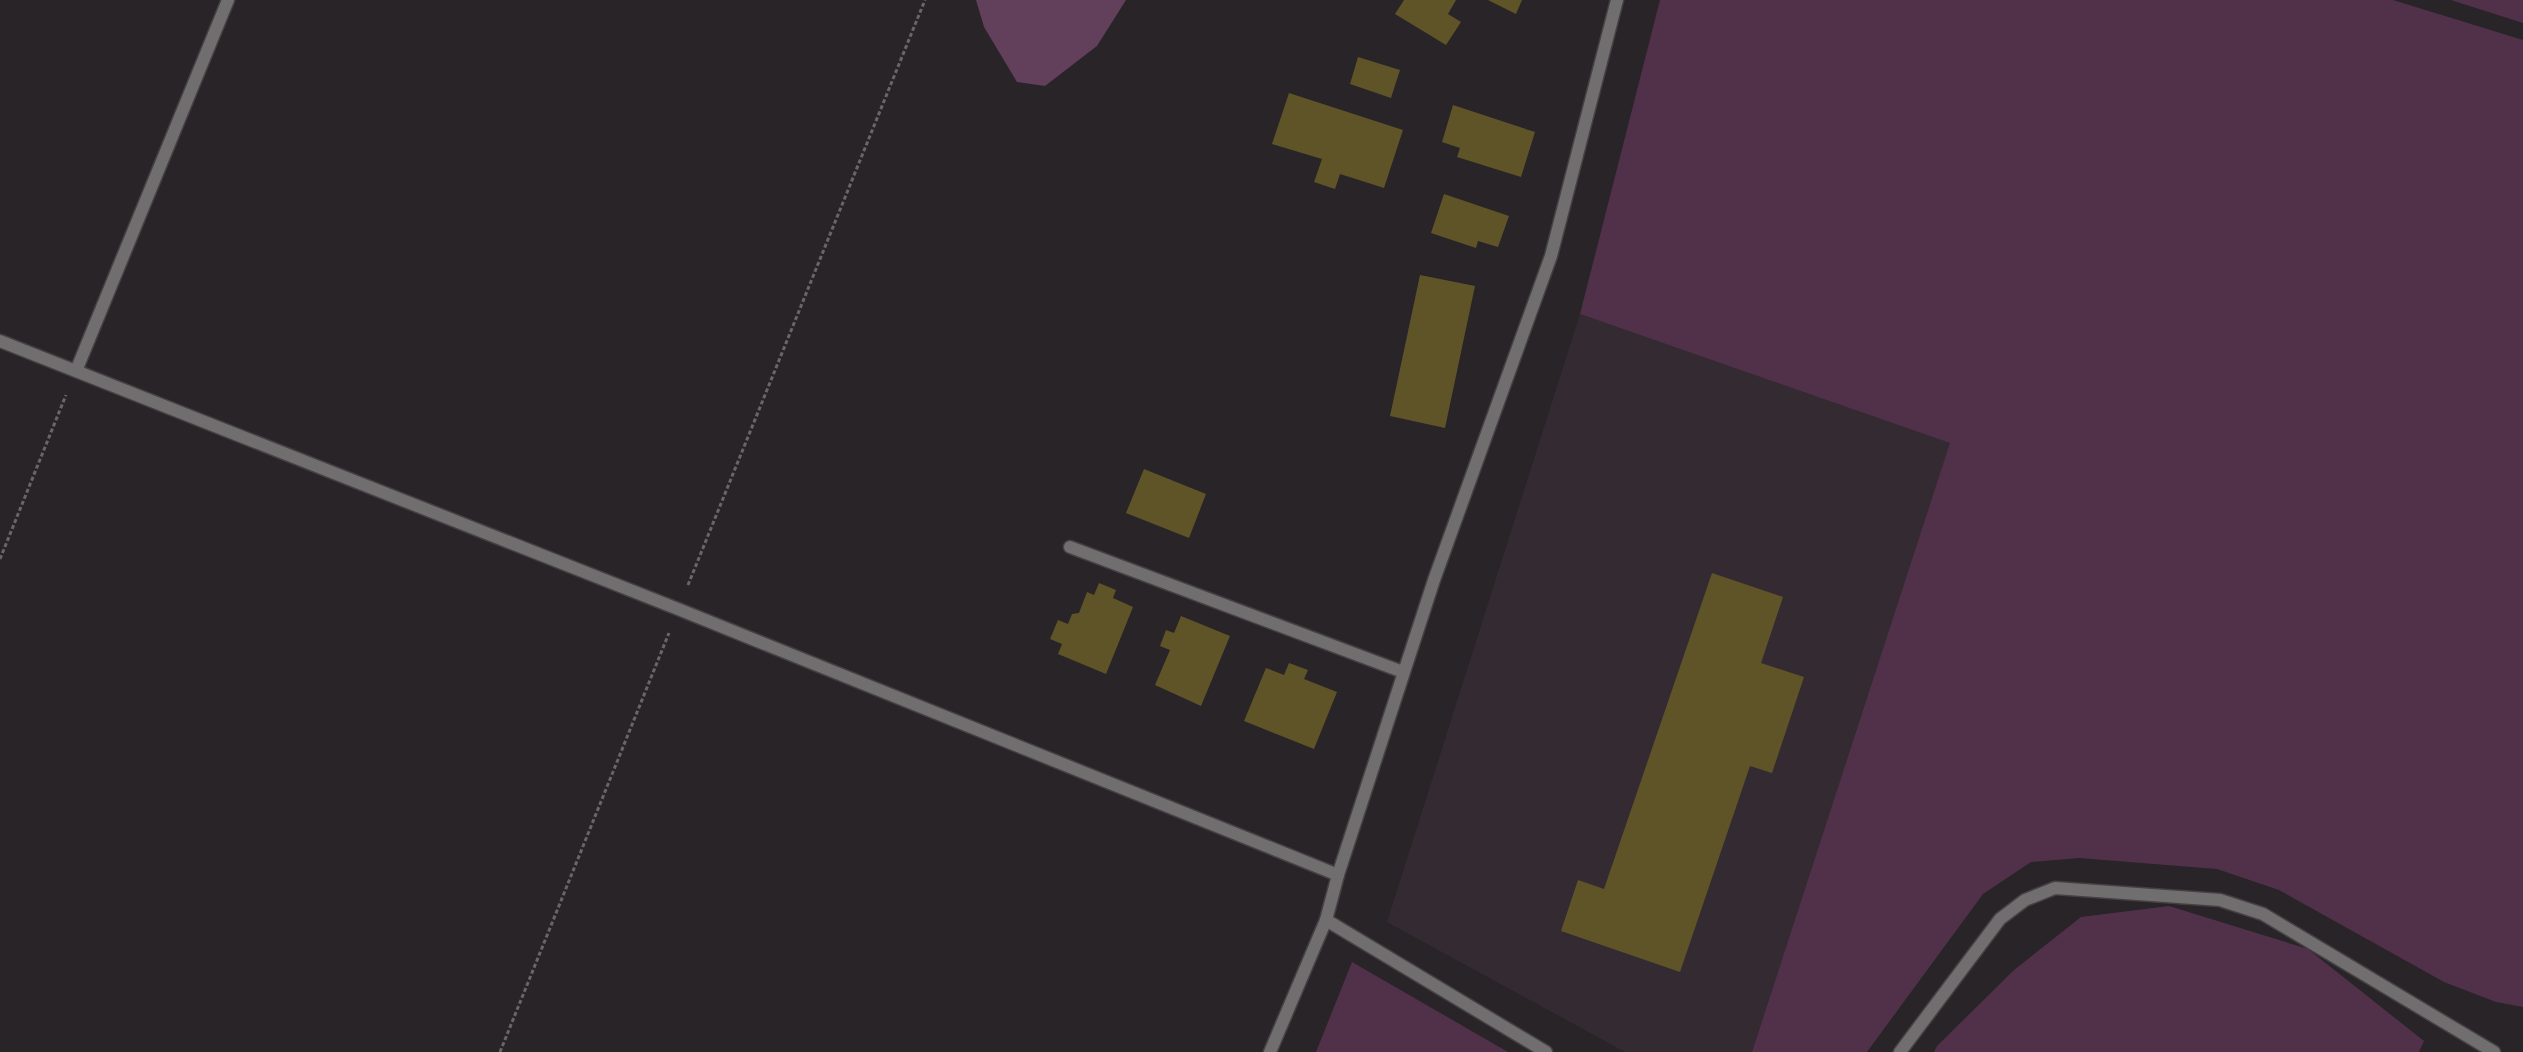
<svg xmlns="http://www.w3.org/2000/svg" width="2523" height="1052" viewBox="0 0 2523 1052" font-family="Spectral,serif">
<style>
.built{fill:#342b32}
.green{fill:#51314a}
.forest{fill:#623f5b}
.building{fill:#5f5428}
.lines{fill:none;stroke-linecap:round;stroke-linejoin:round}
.minor-casing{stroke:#444043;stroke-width:15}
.tertiary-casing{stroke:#444043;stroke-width:15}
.path{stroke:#696668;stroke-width:3;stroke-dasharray:4 2.5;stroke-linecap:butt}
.minor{stroke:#706e6f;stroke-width:12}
.tertiary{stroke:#706e6f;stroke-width:12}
</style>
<rect width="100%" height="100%" fill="#282427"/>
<!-- built -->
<path class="built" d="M1580,314L1951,443L1752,1052H1625L1387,922Z"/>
<!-- green -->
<path class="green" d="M1660,0H2393L2523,40V1007L2496,1002L2444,982L2279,890L2217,869L2079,858L2031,862L1983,894L1867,1052H1752L1950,443L1580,314Z
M2451,0H2523V23Z
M2169,906L2308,949L2424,1041L2419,1052H1934L1937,1046L2014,970L2081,917Z
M1352,962L1508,1052H1316Z"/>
<!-- forest -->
<path class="forest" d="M976,0H1126L1097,46L1045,86L1017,82L984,27Z"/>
<!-- building -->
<path class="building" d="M1404,0H1456L1448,14L1461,22L1446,45L1395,14Z
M1488,0H1522L1516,14Z
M1358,57L1400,70L1391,98L1350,84Z
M1289,93L1403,130L1384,188L1340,174L1335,189L1314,182L1322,159L1272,144Z
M1453,105L1535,132L1521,177L1457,157L1460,148L1442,142Z
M1444,194L1509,216L1498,247L1478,241L1476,248L1431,233Z
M1420,275L1475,286L1445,428L1390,416Z
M1144,469L1206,494L1189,538L1126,513Z
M1712,573L1783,597L1761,663L1804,677L1772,773L1750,766L1680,972L1561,931L1578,880L1604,889Z
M1099,583L1116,590L1113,598L1133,607L1106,674L1058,654L1062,644L1050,639L1058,620L1068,624L1072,614L1079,613L1087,592L1094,595Z
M1181,616L1230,636L1201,706L1155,685L1170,650L1160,646L1166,630L1174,633Z
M1289,663L1308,670L1304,679L1337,692L1314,749L1244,721L1266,668L1284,675Z"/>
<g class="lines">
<defs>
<path id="minor" d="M0,341L678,609L1338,875
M76,371L228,0
M1070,547L1403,672
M1326,920L1546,1052
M1900,1052L2000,919L2025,900L2055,888L2220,900L2263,914L2494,1052"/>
<path id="tertiary" d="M1270,1052L1326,920L1338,875L1434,580L1551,256L1617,0"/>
</defs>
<!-- minor casing -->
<use href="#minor" class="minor-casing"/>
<!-- tertiary casing -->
<use href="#tertiary" class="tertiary-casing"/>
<!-- path -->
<path class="path" d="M0,559L66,395
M688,585L925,0
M500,1052L669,633"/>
<!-- minor -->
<use href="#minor" class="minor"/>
<!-- tertiary -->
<use href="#tertiary" class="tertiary"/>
</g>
</svg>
